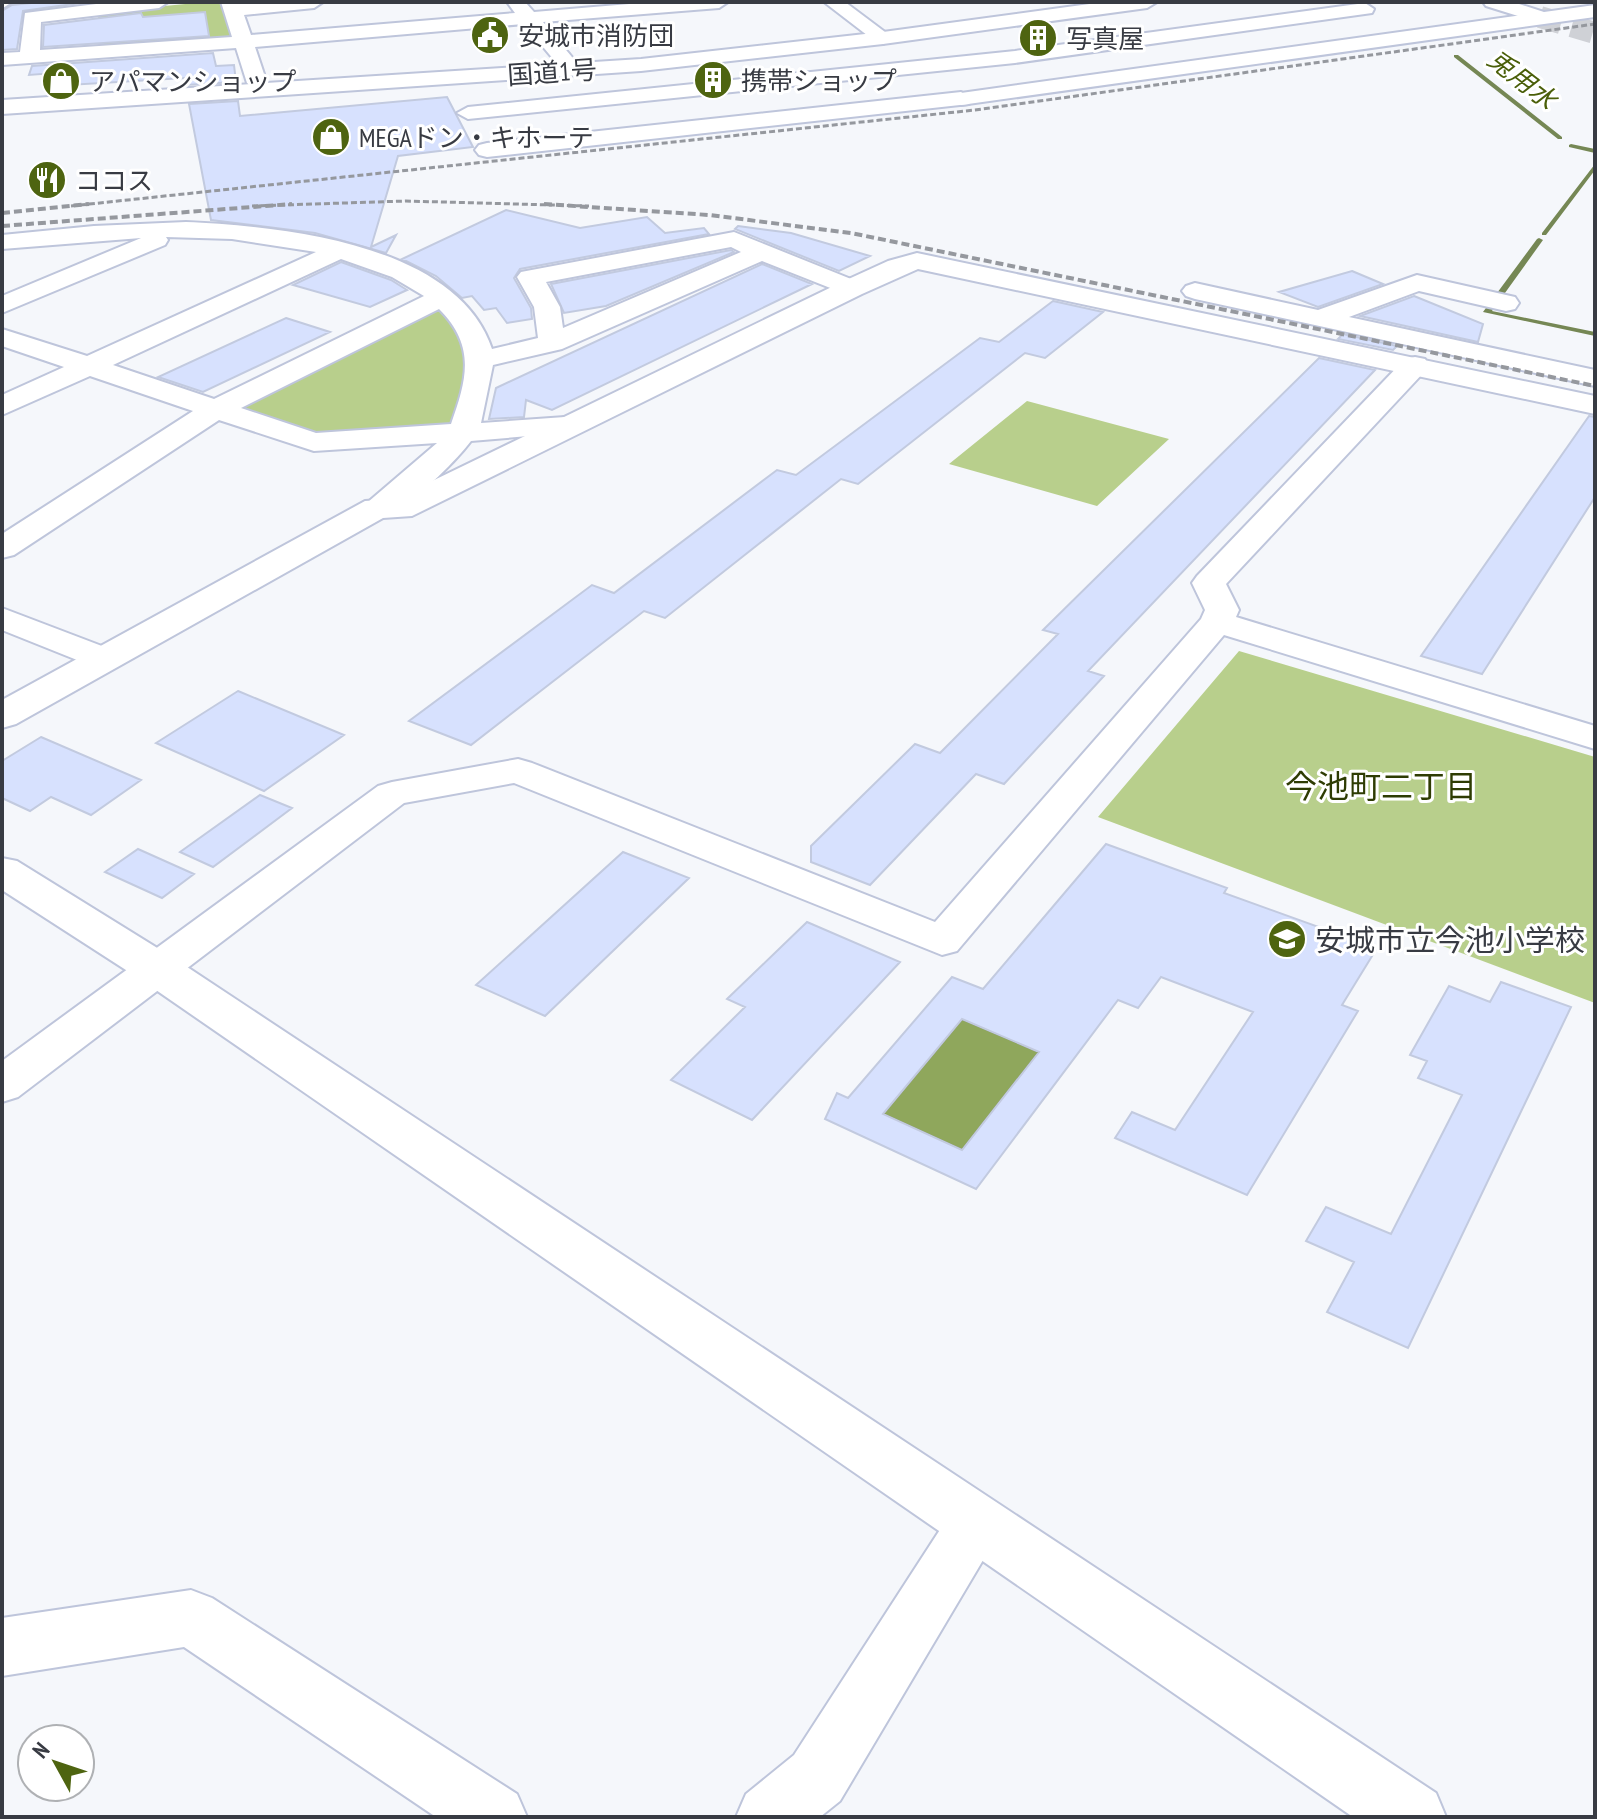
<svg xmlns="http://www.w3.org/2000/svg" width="1597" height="1819" viewBox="0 0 1597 1819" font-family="'PT Sans Narrow','Noto Sans JP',sans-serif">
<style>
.green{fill:#b8cf8c}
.water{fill:#8fa75c;stroke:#758754;stroke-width:2}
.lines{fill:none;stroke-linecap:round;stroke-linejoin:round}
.stream{fill:#758754;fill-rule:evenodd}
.building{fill:#d7e1fe;stroke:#c2cadf;stroke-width:2;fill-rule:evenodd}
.secondary-tunnel{stroke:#cfd1d6;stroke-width:22;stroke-dasharray:22 11;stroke-linecap:butt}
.street-casing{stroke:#bec5db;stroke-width:4}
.secondary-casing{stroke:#bec5db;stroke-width:4}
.highway-casing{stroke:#bec5db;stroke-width:4}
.street{fill:#fff;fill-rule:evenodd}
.secondary{fill:#fff;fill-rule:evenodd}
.highway{fill:#fff;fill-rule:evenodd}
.rail-far1{stroke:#95989e;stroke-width:3;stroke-dasharray:6 3;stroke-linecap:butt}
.rail{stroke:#95989e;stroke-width:4;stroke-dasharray:8 4;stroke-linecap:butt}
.labels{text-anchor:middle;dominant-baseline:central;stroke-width:6;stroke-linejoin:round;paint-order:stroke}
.far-poi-label{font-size:26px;fill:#383b43;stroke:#fff;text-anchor:start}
.far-street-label{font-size:26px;fill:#383b43;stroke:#fff}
.far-water-label{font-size:26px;font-style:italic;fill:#4a5f09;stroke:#fff}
.poi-label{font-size:30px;fill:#383b43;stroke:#fff;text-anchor:start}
.neighbourhood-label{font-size:32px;fill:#2e3c03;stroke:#fff}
</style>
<rect width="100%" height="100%" fill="#f5f7fb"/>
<!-- green -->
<path class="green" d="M206,2H223L233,38L102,47L98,15L102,12Z
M429,307L441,308C479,351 467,373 454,423L443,428L317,435L237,409Z
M1027,401L1169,439L1097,506L949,464Z
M1239,651L1595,757V1003L1098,817Z"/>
<!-- water -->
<path class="water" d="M962,1019L1039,1052L962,1150L883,1114Z"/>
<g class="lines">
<!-- stream -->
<path class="stream" d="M1454,55H1458L1562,137V139H1558L1454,57Z
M1571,144L1595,149V153L1569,147V145Z
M1595,164V170L1546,235H1542V233Z
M1539,238L1543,240L1492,311L1595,332V336L1483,312L1537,239Z"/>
</g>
<!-- building -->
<path class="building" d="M41,2H88L23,11L17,49L2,50V11L12,5Z
M205,12L209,36L43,47L44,25L141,13L143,17Z
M213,53L216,66L234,65L236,82L185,85L184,78L52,86L54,73L29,75L32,66Z
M447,97L473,147L398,156L371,247L396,235L386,253L315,233L211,220L189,104L238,101L240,116Z
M506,210L580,228L647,217L665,233L704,228L709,234L520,269L514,278L531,308L532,319L507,323L496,308L484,310L472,296L462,298L436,276L402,259Z
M738,226L791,233L870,256L839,271L735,229Z
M731,250L734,252L606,306L564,313L551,284Z
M341,262L391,280L407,290L370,307L293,285Z
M762,264L812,284L552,410L526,400L524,417L489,419L496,388Z
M1352,271L1383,284L1318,307L1279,292Z
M1414,296L1483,324L1478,342L1360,316Z
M1053,301L1103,312L1045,358L1025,353L858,484L841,479L665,618L644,611L471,745L409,721L592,585L614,593L777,470L796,475L980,338L999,342Z
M286,318L330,332L203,392L158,377Z
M1343,334L1397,346L1393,350L1338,339Z
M1319,358L1375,370L1088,671L1104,676L1004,784L976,774L870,885L811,862V846L915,744L940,753L1058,634L1043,630Z
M1589,416L1595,417V497L1482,674L1421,656Z
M238,691L344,735L264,791L156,743Z
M41,737L141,780L91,815L51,797L30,811L2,798V761Z
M260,795L292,808L213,867L180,852Z
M1106,844L1227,888L1224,893L1377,948L1342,1005L1358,1011L1247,1195L1115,1138L1132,1112L1175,1130L1253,1012L1161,977L1138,1008L1118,1000L976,1189L825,1119L837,1093L848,1098L952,977L983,989ZM962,1019L1039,1052L962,1150L883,1114Z
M138,849L194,874L162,898L105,872Z
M623,852L689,878L545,1016L476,985Z
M807,922L900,962L752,1120L671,1080L745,1007L727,999Z
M1501,982L1571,1007L1408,1348L1327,1312L1354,1262L1306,1241L1326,1207L1391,1234L1462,1095L1418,1078L1427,1061L1410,1055L1449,986L1490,1002Z"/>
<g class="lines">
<!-- secondary-tunnel -->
<path class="secondary-tunnel" d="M1540,17L1595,33"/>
<defs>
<path id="street" d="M2,2H12L3,8Z
M112,2H168L159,8L41,22L40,50L232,37L221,2H323L314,8L244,15L251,35L515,13L507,2H525L534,12L653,2H728L719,8L543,22L576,62L566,68L559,66L524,24L255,47L267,83L257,89L247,83L236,48L2,65V53L20,52L25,13Z
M824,2H845L893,38L883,44L876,42Z
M1365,3L1374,9L1372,13L1015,63L468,119L457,113L468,107L1015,51Z
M1595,5V17L961,105L951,99L961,93Z
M186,222C280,226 457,243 492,349L538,338L534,307L517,277L521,272L734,232L861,283L865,288L861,293H843L762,261L562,349L493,365L481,423L565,417L575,420L580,426L575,432L471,441C455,462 409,508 384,516C377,518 373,516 366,515L361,508L437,443L314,451L219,420L14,555L2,558V534L193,411L90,376L2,415V395L64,367L2,346V329L87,356L316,252L232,239L166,237L168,240L165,245L2,313V296L141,238L2,249V235L94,226ZM731,247L741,252L563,328L560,307L546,282ZM341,259L392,277L424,296L214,399L113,365ZM439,309C476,346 467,379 451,424L316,433L241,408Z
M1417,275L1515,297L1519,303L1515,309L1506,311L1419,291L1349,317L1595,370V386L1195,299L1186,296L1182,291L1186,286L1195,283L1318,310Z
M1415,357L1425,359L1429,365L1425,371L1226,584L1239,610L1236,617L1595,726V749L1224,635L957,951L942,955L514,783L404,803L18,1097L2,1102V1061L378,786L392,782L518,759L532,763L935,922L1201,619L1205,610L1192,583L1197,576L1405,359Z
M2,608L115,651L120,659L115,667L102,670L2,630Z
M976,1497L996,1505L1005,1523L840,1801L820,1817H736L746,1794L794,1755L956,1505Z
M191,1590L212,1598L517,1794L527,1817H436L184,1647L2,1676V1618Z"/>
<path id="secondary" d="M1483,2H1513L1547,13L1550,17L1540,23L1486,6Z
M961,92L972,99L969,104L487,157L479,155L475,150L479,145L487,143Z
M917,253L1595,396V414L918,269L862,294L412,516L383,518L16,724L2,728V700L365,501L395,499L842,282L888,261Z
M2,858L17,861L175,959L1436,1793L1446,1817H1353L143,981L2,890Z"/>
<path id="highway" d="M1104,2H1157L1147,8L883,44L641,71L2,114V100L641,59L883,32Z"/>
</defs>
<!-- street casing -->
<use href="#street" class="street-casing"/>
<!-- secondary casing -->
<use href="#secondary" class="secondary-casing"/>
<!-- highway casing -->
<use href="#highway" class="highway-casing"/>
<!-- street -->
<use href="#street" class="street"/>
<!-- secondary -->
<use href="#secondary" class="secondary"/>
<!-- highway -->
<use href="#highway" class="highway"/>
<!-- rail-far1 -->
<path class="rail-far1" d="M71,206L975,110L1595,24
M252,206L406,201L589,206"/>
<!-- rail -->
<path class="rail" d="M544,204L709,215L851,233L1595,386
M2,213L89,204
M2,226L292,204"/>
</g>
<!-- icons -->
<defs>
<symbol id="civic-disc" viewBox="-11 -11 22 22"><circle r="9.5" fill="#4e6410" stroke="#fff"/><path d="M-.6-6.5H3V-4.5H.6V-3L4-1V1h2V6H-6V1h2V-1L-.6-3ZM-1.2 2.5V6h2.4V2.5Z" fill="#fff"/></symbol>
<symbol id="building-disc" viewBox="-11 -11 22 22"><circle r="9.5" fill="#4e6410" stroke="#fff"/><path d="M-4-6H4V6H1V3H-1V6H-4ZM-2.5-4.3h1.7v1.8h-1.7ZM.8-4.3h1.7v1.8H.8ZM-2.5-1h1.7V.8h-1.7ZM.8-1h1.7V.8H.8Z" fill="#fff"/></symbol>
<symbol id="shop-disc" viewBox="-11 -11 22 22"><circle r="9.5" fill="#4e6410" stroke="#fff"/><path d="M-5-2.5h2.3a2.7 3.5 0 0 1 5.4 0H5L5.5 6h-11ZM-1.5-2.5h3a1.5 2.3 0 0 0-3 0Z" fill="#fff"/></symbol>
<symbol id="restaurant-disc" viewBox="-11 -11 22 22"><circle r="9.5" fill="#4e6410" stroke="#fff"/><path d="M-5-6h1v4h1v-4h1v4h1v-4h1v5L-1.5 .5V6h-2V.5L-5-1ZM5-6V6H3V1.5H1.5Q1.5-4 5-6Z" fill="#fff"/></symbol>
<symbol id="school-disc" viewBox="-11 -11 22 22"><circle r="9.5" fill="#4e6410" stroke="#fff"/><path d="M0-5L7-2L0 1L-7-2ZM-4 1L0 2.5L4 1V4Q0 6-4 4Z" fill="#fff"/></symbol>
</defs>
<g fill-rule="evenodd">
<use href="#civic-disc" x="468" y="13" width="44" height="44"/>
<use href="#building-disc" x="1016" y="16" width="44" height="44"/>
<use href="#building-disc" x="691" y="58" width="44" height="44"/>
<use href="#shop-disc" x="39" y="59" width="44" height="44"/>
<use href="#shop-disc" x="309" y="115" width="44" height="44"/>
<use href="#restaurant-disc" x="25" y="158" width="44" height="44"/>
<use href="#school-disc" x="1265" y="917" width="44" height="44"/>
</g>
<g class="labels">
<!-- far-poi labels -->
<g class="far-poi-label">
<text x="518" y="35">安城市消防団</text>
<text x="1066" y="38">写真屋</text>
<text x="741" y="80">携帯ショップ</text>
<text x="89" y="81">アパマンショップ</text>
<text x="359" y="137">MEGAドン・キホーテ</text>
<text x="75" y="180">ココス</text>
</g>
<!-- far-street labels -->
<g class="far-street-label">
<text transform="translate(552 72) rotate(-4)">国道1号</text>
</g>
<!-- far-water labels -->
<g class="far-water-label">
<text transform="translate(1522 79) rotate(38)">兎用水</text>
</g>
<!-- poi labels -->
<g class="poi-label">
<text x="1315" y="939">安城市立今池小学校</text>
</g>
<!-- neighbourhood labels -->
<g class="neighbourhood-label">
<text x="1381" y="786">今池町二丁目</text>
</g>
</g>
<!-- border -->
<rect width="1597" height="1819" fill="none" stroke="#383b43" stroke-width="8"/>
<!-- north arrow -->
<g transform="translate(56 1763) rotate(310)"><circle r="38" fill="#ffffff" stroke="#afb1b4" stroke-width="2"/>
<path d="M0-6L14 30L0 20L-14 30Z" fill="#4e6410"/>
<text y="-12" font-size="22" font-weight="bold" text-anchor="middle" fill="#383b43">N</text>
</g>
</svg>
